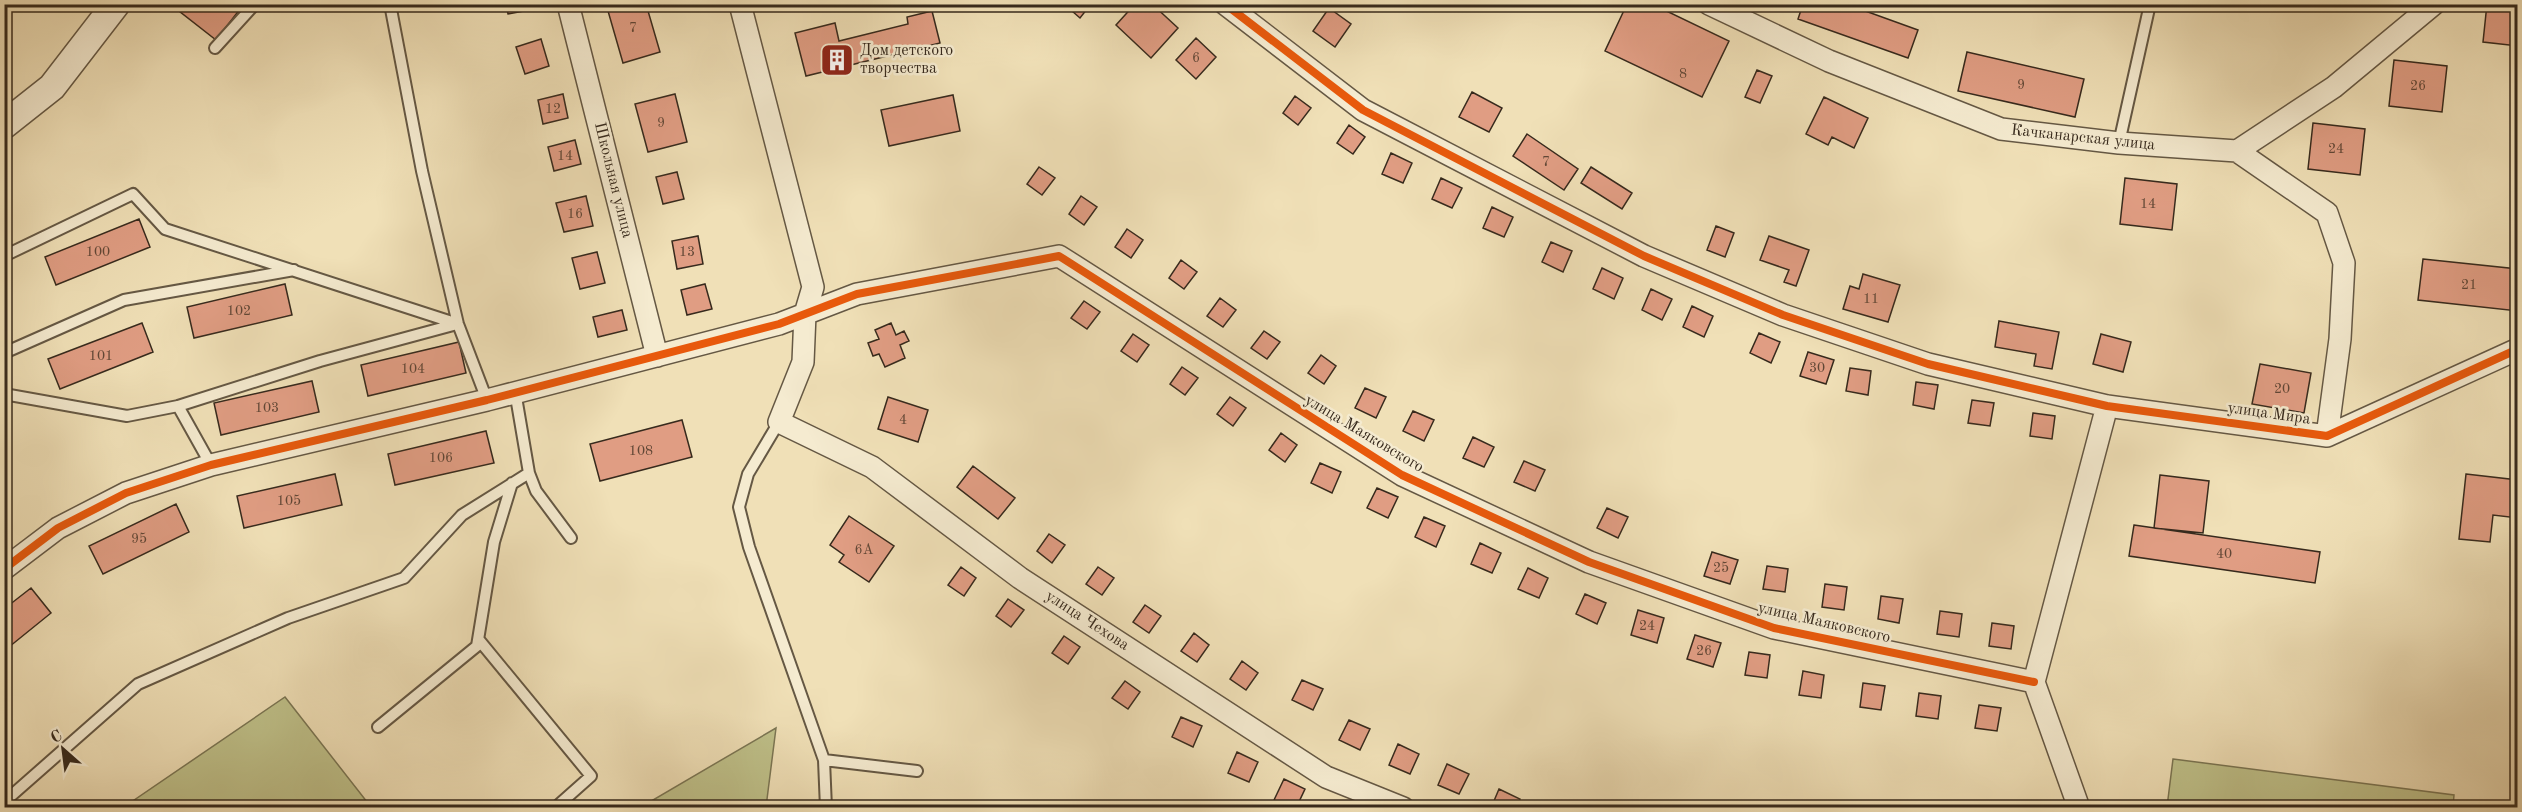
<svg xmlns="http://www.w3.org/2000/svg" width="2522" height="812" viewBox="0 0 2522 812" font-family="'Old Standard TT',serif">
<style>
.green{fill:#bfc18a;stroke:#7b7654;stroke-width:1.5}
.building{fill:#e09d83;stroke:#372a1d;stroke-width:1.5}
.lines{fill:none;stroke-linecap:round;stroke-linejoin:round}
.service-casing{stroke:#655844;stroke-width:14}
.minor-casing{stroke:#655844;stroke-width:24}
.tertiary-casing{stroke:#655844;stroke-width:30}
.service{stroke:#f5ebd0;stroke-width:10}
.minor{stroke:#f5ebd0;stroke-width:21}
.tertiary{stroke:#f5ebd0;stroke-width:27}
.cycleway-casing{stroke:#f5ebd0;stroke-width:11}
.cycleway{stroke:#e8590c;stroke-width:8}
.labels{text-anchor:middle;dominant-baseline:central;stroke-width:5;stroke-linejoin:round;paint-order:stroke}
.number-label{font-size:14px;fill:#614736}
.poi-label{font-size:16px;fill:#372a1d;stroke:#f5ebd0;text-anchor:start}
.street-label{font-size:16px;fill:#372a1d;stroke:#f5ebd0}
</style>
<rect width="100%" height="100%" fill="#f0e0b7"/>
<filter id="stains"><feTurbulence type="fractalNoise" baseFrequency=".00333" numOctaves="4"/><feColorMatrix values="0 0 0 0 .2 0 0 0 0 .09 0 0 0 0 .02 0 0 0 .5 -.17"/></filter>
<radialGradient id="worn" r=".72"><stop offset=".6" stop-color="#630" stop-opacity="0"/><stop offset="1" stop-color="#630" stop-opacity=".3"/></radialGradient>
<!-- green -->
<path class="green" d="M285,697L371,807H124Z
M776,728L766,807H641Z
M2173,759L2454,795L2453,807H2167Z"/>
<!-- building -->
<path class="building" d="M184,4H244L216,40L179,11Z
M506,4H534L535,9L508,14Z
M606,4H646L660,52L623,63Z
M1064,4H1091L1080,18Z
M1135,4H1152L1178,28L1151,58L1116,25Z
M1627,4H1652L1729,41L1702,97L1605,51Z
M1803,4H1846L1918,30L1908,58L1798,19Z
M2487,4H2518V46L2483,42Z
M1329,8L1351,24L1335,47L1313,31Z
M932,11L940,43L806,76L795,33L835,23L839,41L908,24L907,17Z
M1196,38L1216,57L1196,79L1176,60Z
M541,39L549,66L525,74L516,47Z
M1967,52L2084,79L2075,117L1958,91Z
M2394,60L2447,66L2442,112L2389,106Z
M1757,70L1772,76L1760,103L1745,97Z
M1472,92L1502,108L1489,132L1459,117Z
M563,94L568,118L543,124L538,100Z
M675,94L687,142L648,152L635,104Z
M953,95L960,131L889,146L881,110Z
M1295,96L1311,108L1298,125L1283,113Z
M1824,97L1868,118L1854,148L1832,137L1828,145L1806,134Z
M2313,123L2365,129L2360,175L2308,169Z
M1349,125L1365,137L1353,154L1337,143Z
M1527,134L1578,169L1564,190L1513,156Z
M575,140L581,164L554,171L548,147Z
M1391,153L1412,163L1403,183L1382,174Z
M1039,167L1055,178L1042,195L1027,184Z
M1591,167L1632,193L1622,209L1581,183Z
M677,172L684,199L663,204L656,177Z
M1441,178L1462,188L1452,208L1432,199Z
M2125,178L2177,184L2172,230L2120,224Z
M586,196L593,226L564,232L556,203Z
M1081,196L1097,207L1084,225L1069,214Z
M1492,207L1513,217L1504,237L1483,228Z
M139,219L150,247L56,285L45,257Z
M1716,226L1734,233L1725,257L1707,250Z
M1127,229L1143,240L1131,258L1115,247Z
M698,236L703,264L677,269L672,241Z
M1769,236L1809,250L1796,286L1784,282L1789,270L1760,260Z
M1551,242L1572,251L1563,272L1542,262Z
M597,252L605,283L580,289L572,258Z
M2423,259L2518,269V311L2418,300Z
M1181,260L1197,272L1184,289L1169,278Z
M1602,268L1623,278L1614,299L1593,289Z
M1863,274L1900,285L1888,322L1843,309L1850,286L1859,289Z
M285,284L292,315L194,338L187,307Z
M705,284L712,309L687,315L681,290Z
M1651,289L1672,299L1662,320L1642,310Z
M1220,298L1236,310L1223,327L1207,316Z
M1084,301L1100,312L1087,329L1071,318Z
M1692,306L1713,316L1704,337L1683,327Z
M622,310L627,330L598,337L593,317Z
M1999,321L2059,332L2052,369L2034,366L2036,354L1995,347Z
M142,323L153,352L60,389L48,359Z
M891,323L896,335L904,331L909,341L900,345L905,358L885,367L879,354L873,356L868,343L879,339L875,330Z
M1264,331L1280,342L1267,359L1251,348Z
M1759,333L1780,342L1771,363L1750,353Z
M1133,334L1149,345L1137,362L1121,351Z
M2101,334L2131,342L2123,372L2093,364Z
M459,342L466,373L368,396L361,365Z
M1808,352L1834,360L1826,384L1800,376Z
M1321,355L1336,366L1324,384L1308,373Z
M2260,364L2311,373L2304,413L2252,404Z
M1182,367L1198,378L1185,395L1170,384Z
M1850,368L1871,371L1868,395L1846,391Z
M312,381L319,412L221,435L214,403Z
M1916,382L1938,385L1934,409L1913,405Z
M1365,388L1386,397L1376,418L1355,408Z
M888,397L928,410L918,442L878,429Z
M1230,397L1246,408L1233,426L1217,414Z
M1972,400L1994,403L1990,426L1968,423Z
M1413,411L1434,420L1424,441L1403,431Z
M2033,413L2055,416L2052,439L2030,436Z
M682,420L692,457L600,481L590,444Z
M486,431L494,463L395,485L388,454Z
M1281,433L1297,445L1285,462L1269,450Z
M1473,437L1494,447L1484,467L1463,458Z
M1524,461L1545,470L1535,491L1514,482Z
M1320,463L1341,472L1332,493L1311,483Z
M973,466L1015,498L998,519L957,487Z
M335,474L342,505L244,528L237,496Z
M2466,474L2518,480V518L2493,515L2490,542L2459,539Z
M2160,475L2209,481L2203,533L2154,528Z
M1377,488L1398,497L1388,518L1367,508Z
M176,504L189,532L103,574L89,546Z
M1607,508L1628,517L1618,538L1597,528Z
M849,516L894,546L869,582L839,562L844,555L830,545Z
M1424,517L1445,526L1436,547L1415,537Z
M2134,525L2320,552L2315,583L2129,556Z
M1049,534L1065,545L1052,563L1037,551Z
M1480,543L1501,553L1492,573L1471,564Z
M1712,552L1738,560L1730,584L1704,576Z
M1767,566L1788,569L1785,592L1763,589Z
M961,567L976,578L964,596L948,585Z
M1098,567L1114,578L1102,595L1086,584Z
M1528,568L1548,578L1539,598L1518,589Z
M1825,584L1847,587L1844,610L1822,607Z
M31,588L51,613L4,651V609Z
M1585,594L1606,603L1597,624L1576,614Z
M1881,596L1903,599L1899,623L1878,619Z
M1008,599L1024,610L1011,627L996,616Z
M1145,605L1161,616L1149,633L1133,622Z
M1638,610L1664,618L1657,643L1631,635Z
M1940,611L1962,614L1959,637L1937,634Z
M1992,623L2014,626L2011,649L1989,646Z
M1194,633L1209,645L1197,662L1181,651Z
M1695,635L1721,643L1713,667L1687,659Z
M1064,636L1080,647L1068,664L1052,653Z
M1749,652L1770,655L1767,678L1745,675Z
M1242,661L1258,673L1246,690L1230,679Z
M1803,671L1824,675L1821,698L1799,695Z
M1302,680L1323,689L1313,710L1292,700Z
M1125,681L1140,692L1128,709L1112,698Z
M1863,683L1885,686L1881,710L1860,707Z
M1919,693L1941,696L1938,719L1916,716Z
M1979,705L2001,708L1997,731L1975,728Z
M1181,717L1202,726L1193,747L1172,737Z
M1349,720L1370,729L1360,750L1339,740Z
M1398,744L1419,754L1410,774L1389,765Z
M1237,752L1258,762L1249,782L1228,773Z
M1447,764L1469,774L1459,794L1438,785Z
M1284,779L1305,789L1296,808L1274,800Z
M1499,789L1520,799L1516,808H1491Z"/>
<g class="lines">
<defs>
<path id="service" d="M390,4L422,171L458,324L487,400
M215,48L255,4
M2119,143L2150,4
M4,256L133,194L165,229L458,324
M4,353L124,300L294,270
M515,391L529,473L536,491L571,538
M4,394L127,416L178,406L320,361L457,324
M178,406L211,465
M779,422L748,474L739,507L749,547L824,760L826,808
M479,640L591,776L555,808
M378,727L477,646L494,542L512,483
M824,760L917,771
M4,802L138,684L288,618L404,578L462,515L529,473"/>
<path id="minor" d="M568,4L657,356
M740,4L813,287L805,314L803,362L779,422L872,467L1020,578L1326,777L1403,808
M1225,4L1363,110L1644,256L1783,315L1928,364L2107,406L2327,436L2518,349
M1709,4L1829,61L2001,129L2119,143L2237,151L2334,87L2434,4
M2237,151L2327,213L2344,263L2340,339L2327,436
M4,569L58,528L126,493L211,465L487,400L779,324L857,294L1059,256L1402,475L1589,562L1774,628L2034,682
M2079,808L2034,682L2107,406"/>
<path id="tertiary" d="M4,125L52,87L116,4"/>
</defs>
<!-- service casing -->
<use href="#service" class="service-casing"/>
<!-- minor casing -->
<use href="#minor" class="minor-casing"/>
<!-- tertiary casing -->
<use href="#tertiary" class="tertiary-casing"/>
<!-- service -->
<use href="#service" class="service"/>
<!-- minor -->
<use href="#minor" class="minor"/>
<!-- tertiary -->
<use href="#tertiary" class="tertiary"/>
<defs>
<path id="cycleway" d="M1225,4L1363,110L1644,256L1783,315L1928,364L2107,406L2327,436L2518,349
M4,569L58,528L126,493L211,465L487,400L779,324L857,294L1059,256L1402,475L1589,562L1774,628L2034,682"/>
</defs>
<!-- cycleway casing -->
<use href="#cycleway" class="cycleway-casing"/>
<!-- cycleway -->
<use href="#cycleway" class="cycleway"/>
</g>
<!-- icons -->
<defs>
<symbol id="building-square" viewBox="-11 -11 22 22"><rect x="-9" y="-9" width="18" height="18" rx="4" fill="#8f2418" stroke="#f5ebd0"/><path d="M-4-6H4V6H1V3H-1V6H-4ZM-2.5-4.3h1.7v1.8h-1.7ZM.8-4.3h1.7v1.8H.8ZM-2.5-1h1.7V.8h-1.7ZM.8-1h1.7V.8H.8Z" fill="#fff"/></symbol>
</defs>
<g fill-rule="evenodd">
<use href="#building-square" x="818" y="41" width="38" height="38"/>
</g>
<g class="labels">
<!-- number labels -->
<g class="number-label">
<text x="633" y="28">7</text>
<text x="1196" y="58">6</text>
<text x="1683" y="74">8</text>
<text x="2021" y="85">9</text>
<text x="2418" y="86">26</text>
<text x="553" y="109">12</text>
<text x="661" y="123">9</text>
<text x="2336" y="149">24</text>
<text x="565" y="156">14</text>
<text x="1546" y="162">7</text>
<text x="2148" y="204">14</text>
<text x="575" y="214">16</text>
<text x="98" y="252">100</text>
<text x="687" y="252">13</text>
<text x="2469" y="285">21</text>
<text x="1871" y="299">11</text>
<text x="239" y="311">102</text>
<text x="101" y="356">101</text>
<text x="1817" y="368">30</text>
<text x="413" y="369">104</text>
<text x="2282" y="389">20</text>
<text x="267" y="408">103</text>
<text x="903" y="420">4</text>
<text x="641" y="451">108</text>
<text x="441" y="458">106</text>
<text x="289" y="501">105</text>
<text x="139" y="539">95</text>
<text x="864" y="550">6А</text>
<text x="2224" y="554">40</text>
<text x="1721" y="568">25</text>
<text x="1647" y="626">24</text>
<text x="1704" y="651">26</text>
</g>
<!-- poi labels -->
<g class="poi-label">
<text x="860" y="51">Дом детского<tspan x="860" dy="18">творчества</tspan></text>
</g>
<!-- street labels -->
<g class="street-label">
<text transform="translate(2083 138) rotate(6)">Качканарская улица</text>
<text transform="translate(613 180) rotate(76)">Школьная улица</text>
<text transform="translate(2269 414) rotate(8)">улица Мира</text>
<text transform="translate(1364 434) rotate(31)">улица Маяковского</text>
<text transform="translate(1087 621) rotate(33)">улица Чехова</text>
<text transform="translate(1824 623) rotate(13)">улица Маяковского</text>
</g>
</g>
<!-- margin -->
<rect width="2522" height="812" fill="none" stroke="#f0e0b7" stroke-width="24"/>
<rect x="6" y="6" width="2510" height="800" fill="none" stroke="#372a1d" stroke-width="3"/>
<rect x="12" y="12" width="2498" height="788" fill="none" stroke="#372a1d" stroke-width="1.5"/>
<!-- north arrow -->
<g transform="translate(63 749) rotate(332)" stroke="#f5ebd0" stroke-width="4.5" paint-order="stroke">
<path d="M0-4.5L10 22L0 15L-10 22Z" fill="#372a1d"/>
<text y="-9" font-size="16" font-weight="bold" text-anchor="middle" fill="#372a1d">С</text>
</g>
<rect width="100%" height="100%" filter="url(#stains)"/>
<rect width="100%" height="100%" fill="url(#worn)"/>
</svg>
